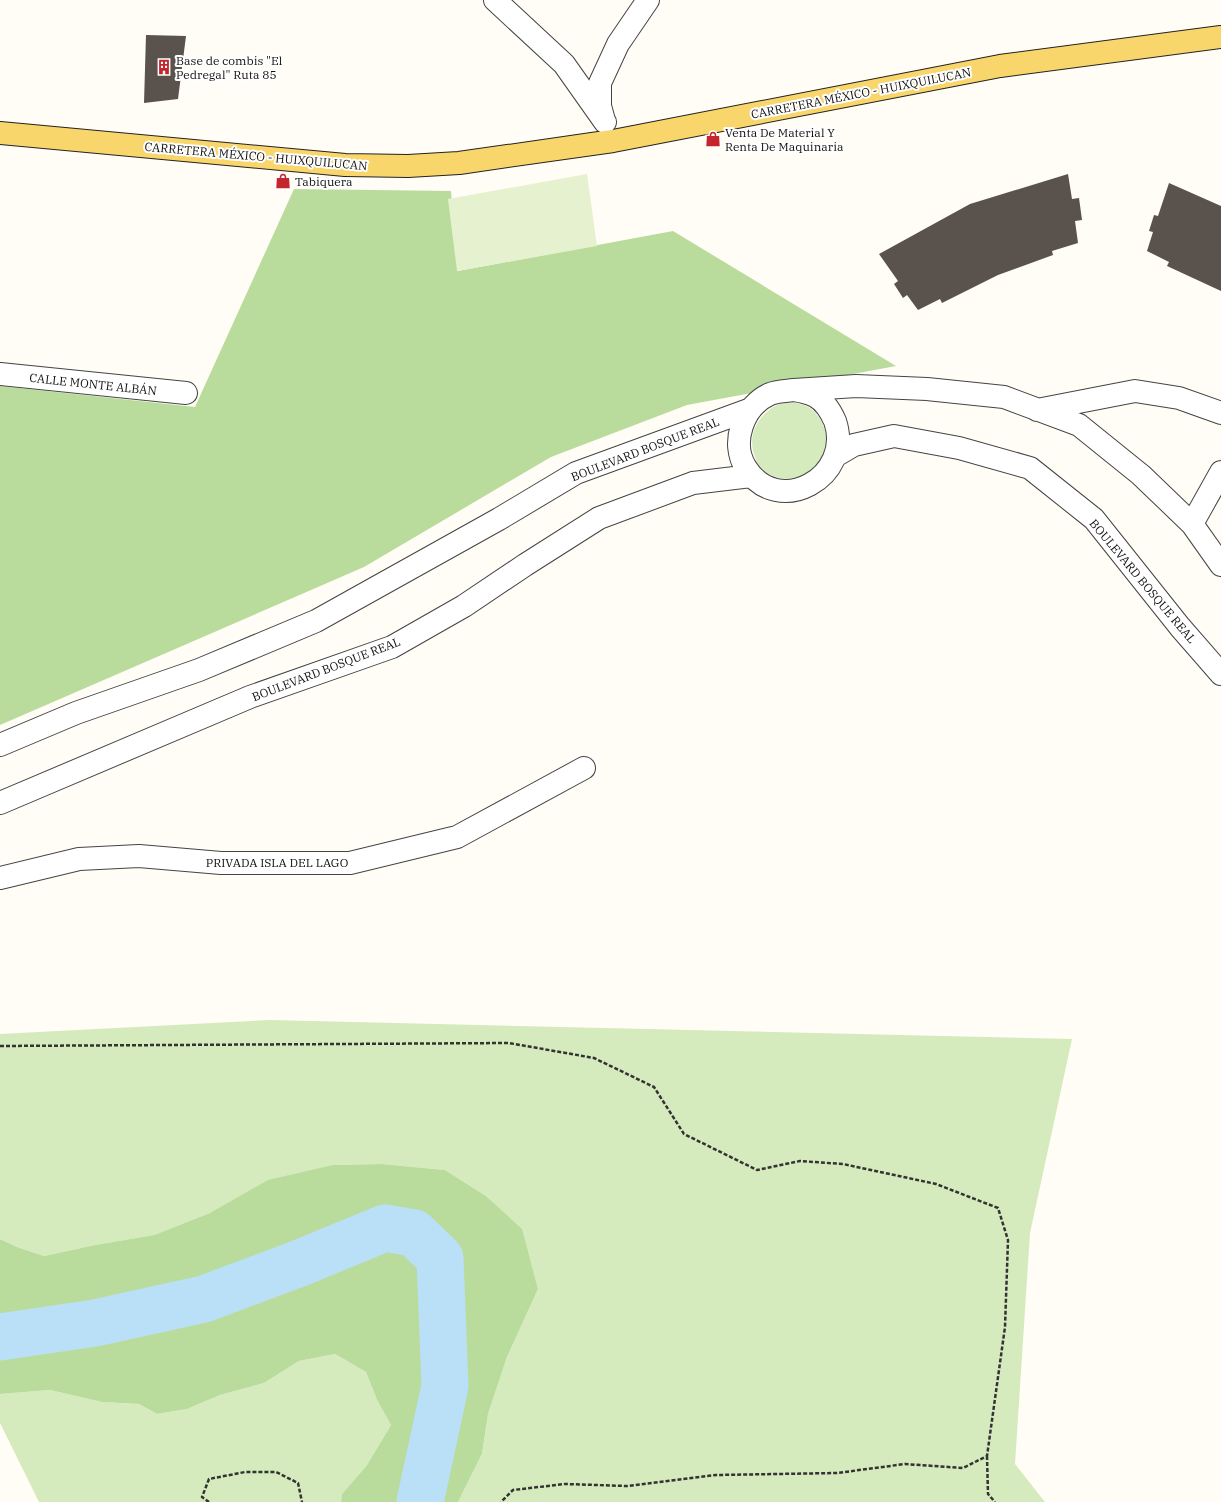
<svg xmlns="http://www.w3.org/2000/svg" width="1221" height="1502" viewBox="0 0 1221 1502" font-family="'IBM Plex Serif',serif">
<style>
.green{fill:#d5ebbd}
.forest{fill:#b9dc9c}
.pitch{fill:#e6f2cf}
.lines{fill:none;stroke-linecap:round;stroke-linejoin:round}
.river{stroke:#b9e0f7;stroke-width:47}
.building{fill:#5a524d}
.minor-casing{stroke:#444;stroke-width:24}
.major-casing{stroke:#222;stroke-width:24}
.path{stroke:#333;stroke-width:2.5;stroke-dasharray:4 2;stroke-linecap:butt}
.minor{stroke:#fff;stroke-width:22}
.major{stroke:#f9d66b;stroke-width:22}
.labels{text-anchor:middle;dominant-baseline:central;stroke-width:4;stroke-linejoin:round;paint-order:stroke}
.poi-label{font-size:12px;fill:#111;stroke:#fff;text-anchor:start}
.street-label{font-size:12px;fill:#111;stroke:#fff}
</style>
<rect width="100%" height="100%" fill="#fffdf5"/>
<!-- green -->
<path class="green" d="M793,402C798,404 806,405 810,408C845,435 818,489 776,477C766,474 758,467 755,457C747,437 756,417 775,406C780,403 787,403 793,402Z
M269,1020L1072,1039L1030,1233L1015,1464L1045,1502H458L482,1454L488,1414L507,1357L538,1289L521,1229L486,1196L445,1170L382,1164L333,1165L154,1235L95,1245L44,1256L17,1247L0,1239V1034Z
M335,1354L366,1372L377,1400L391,1425L367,1465L342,1494L341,1502H39L0,1423V1394L50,1390L102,1402L139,1404L157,1414L187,1409L220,1395L264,1383L299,1361Z"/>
<!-- forest -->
<path class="forest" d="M294,189L451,191L458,271L673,231L896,366L687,405L551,457L364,567L0,725V386L195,407Z
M382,1164L445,1170L486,1196L522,1229L538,1289L507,1357L488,1414L482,1454L458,1502H341L342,1494L367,1465L391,1425L377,1400L366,1372L335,1354L299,1361L264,1383L220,1395L187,1409L157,1414L139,1404L102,1402L50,1390L0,1394V1239L17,1247L44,1256L95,1245L154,1235L210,1213L268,1180L333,1165Z"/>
<!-- pitch -->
<path class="pitch" d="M587,174L597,246L457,271L448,199Z"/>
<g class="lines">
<!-- river -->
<path class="river" d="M0,1337L95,1323L204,1299L300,1263L385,1228L414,1233L440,1258L445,1386L420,1502"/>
</g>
<!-- building -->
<path class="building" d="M146,35L186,36L178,99L144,103Z
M1068,174L1072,199L1079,198L1082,220L1075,221L1078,243L1052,251L1053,255L998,275L942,303L940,299L918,310L907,295L903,298L894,284L898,281L879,254L970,204Z
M1169,183L1221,206V291L1167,266L1169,262L1147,251L1153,232L1149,231L1154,215L1158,216Z"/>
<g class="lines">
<defs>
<path id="minor" d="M495,0L564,64L605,122
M603,117L600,106V83L618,44L648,0
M0,374L186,393
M794,390L856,386L927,389L1004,397L1079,425L1141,475L1192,524L1221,565
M794,390C801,391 809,393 815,396C824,401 831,412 835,421C854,477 778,519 746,468C730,443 743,406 770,394C777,391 787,391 794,390Z
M1037,410L1135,391L1179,398L1221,413
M837,455L854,445L894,436L959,448L1030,468L1094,519L1180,627L1221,674
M1192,524L1221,472
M0,745L76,713L199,670L316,621L499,519L576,473L751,409
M0,803L250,697L392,647L464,606L525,565L599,518L693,483L751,476
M0,878L79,859L139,856L221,863H350L457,837L584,768"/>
<path id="major" d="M0,133L345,165L408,166L459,163L613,141L1000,66L1221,37"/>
</defs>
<!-- minor casing -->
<use href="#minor" class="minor-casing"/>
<!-- major casing -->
<use href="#major" class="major-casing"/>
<!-- path -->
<path class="path" d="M0,1046L509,1043L594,1058L654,1087L684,1134L757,1170L800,1161L843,1164L936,1184L998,1208L1008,1240L1005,1327L987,1456L963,1468L905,1464L837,1473L716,1475L627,1486L565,1484L513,1490L501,1502
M987,1456L988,1494L995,1502
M209,1502L202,1497L209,1479L245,1472H276L298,1483L302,1502"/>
<!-- minor -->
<use href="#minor" class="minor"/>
<!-- major -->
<use href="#major" class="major"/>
</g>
<!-- icons -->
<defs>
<symbol id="building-bare" viewBox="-9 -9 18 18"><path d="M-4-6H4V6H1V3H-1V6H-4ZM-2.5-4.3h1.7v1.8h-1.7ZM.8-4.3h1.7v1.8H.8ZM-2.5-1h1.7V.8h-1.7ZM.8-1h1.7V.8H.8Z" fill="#c4262e" stroke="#fff" stroke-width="2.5" paint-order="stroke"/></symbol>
<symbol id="shop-bare" viewBox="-9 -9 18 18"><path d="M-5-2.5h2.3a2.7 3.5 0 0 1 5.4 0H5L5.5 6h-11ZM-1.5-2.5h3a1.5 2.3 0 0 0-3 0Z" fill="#c4262e" stroke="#fff" stroke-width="2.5" paint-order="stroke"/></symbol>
</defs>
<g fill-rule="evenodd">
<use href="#building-bare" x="153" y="56" width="22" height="22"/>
<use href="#shop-bare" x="702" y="128" width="22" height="22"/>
<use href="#shop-bare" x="272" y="170" width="22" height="22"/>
</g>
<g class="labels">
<!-- poi labels -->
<g class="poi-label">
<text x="176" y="60">Base de combis "El<tspan x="176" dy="14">Pedregal" Ruta 85</tspan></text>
<text x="725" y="132">Venta De Material Y<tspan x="725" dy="14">Renta De Maquinaria</tspan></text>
<text x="295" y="181">Tabiquera</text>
</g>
<!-- street labels -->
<g class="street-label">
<text transform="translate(861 93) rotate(-11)">CARRETERA MÉXICO - HUIXQUILUCAN</text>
<text transform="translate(256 156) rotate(5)">CARRETERA MÉXICO - HUIXQUILUCAN</text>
<text transform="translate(93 384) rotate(6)">CALLE MONTE ALBÁN</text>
<text transform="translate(645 449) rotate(-21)">BOULEVARD BOSQUE REAL</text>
<text transform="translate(1143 581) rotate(50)">BOULEVARD BOSQUE REAL</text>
<text transform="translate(326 669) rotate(-21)">BOULEVARD BOSQUE REAL</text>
<text x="277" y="862">PRIVADA ISLA DEL LAGO</text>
</g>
</g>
</svg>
